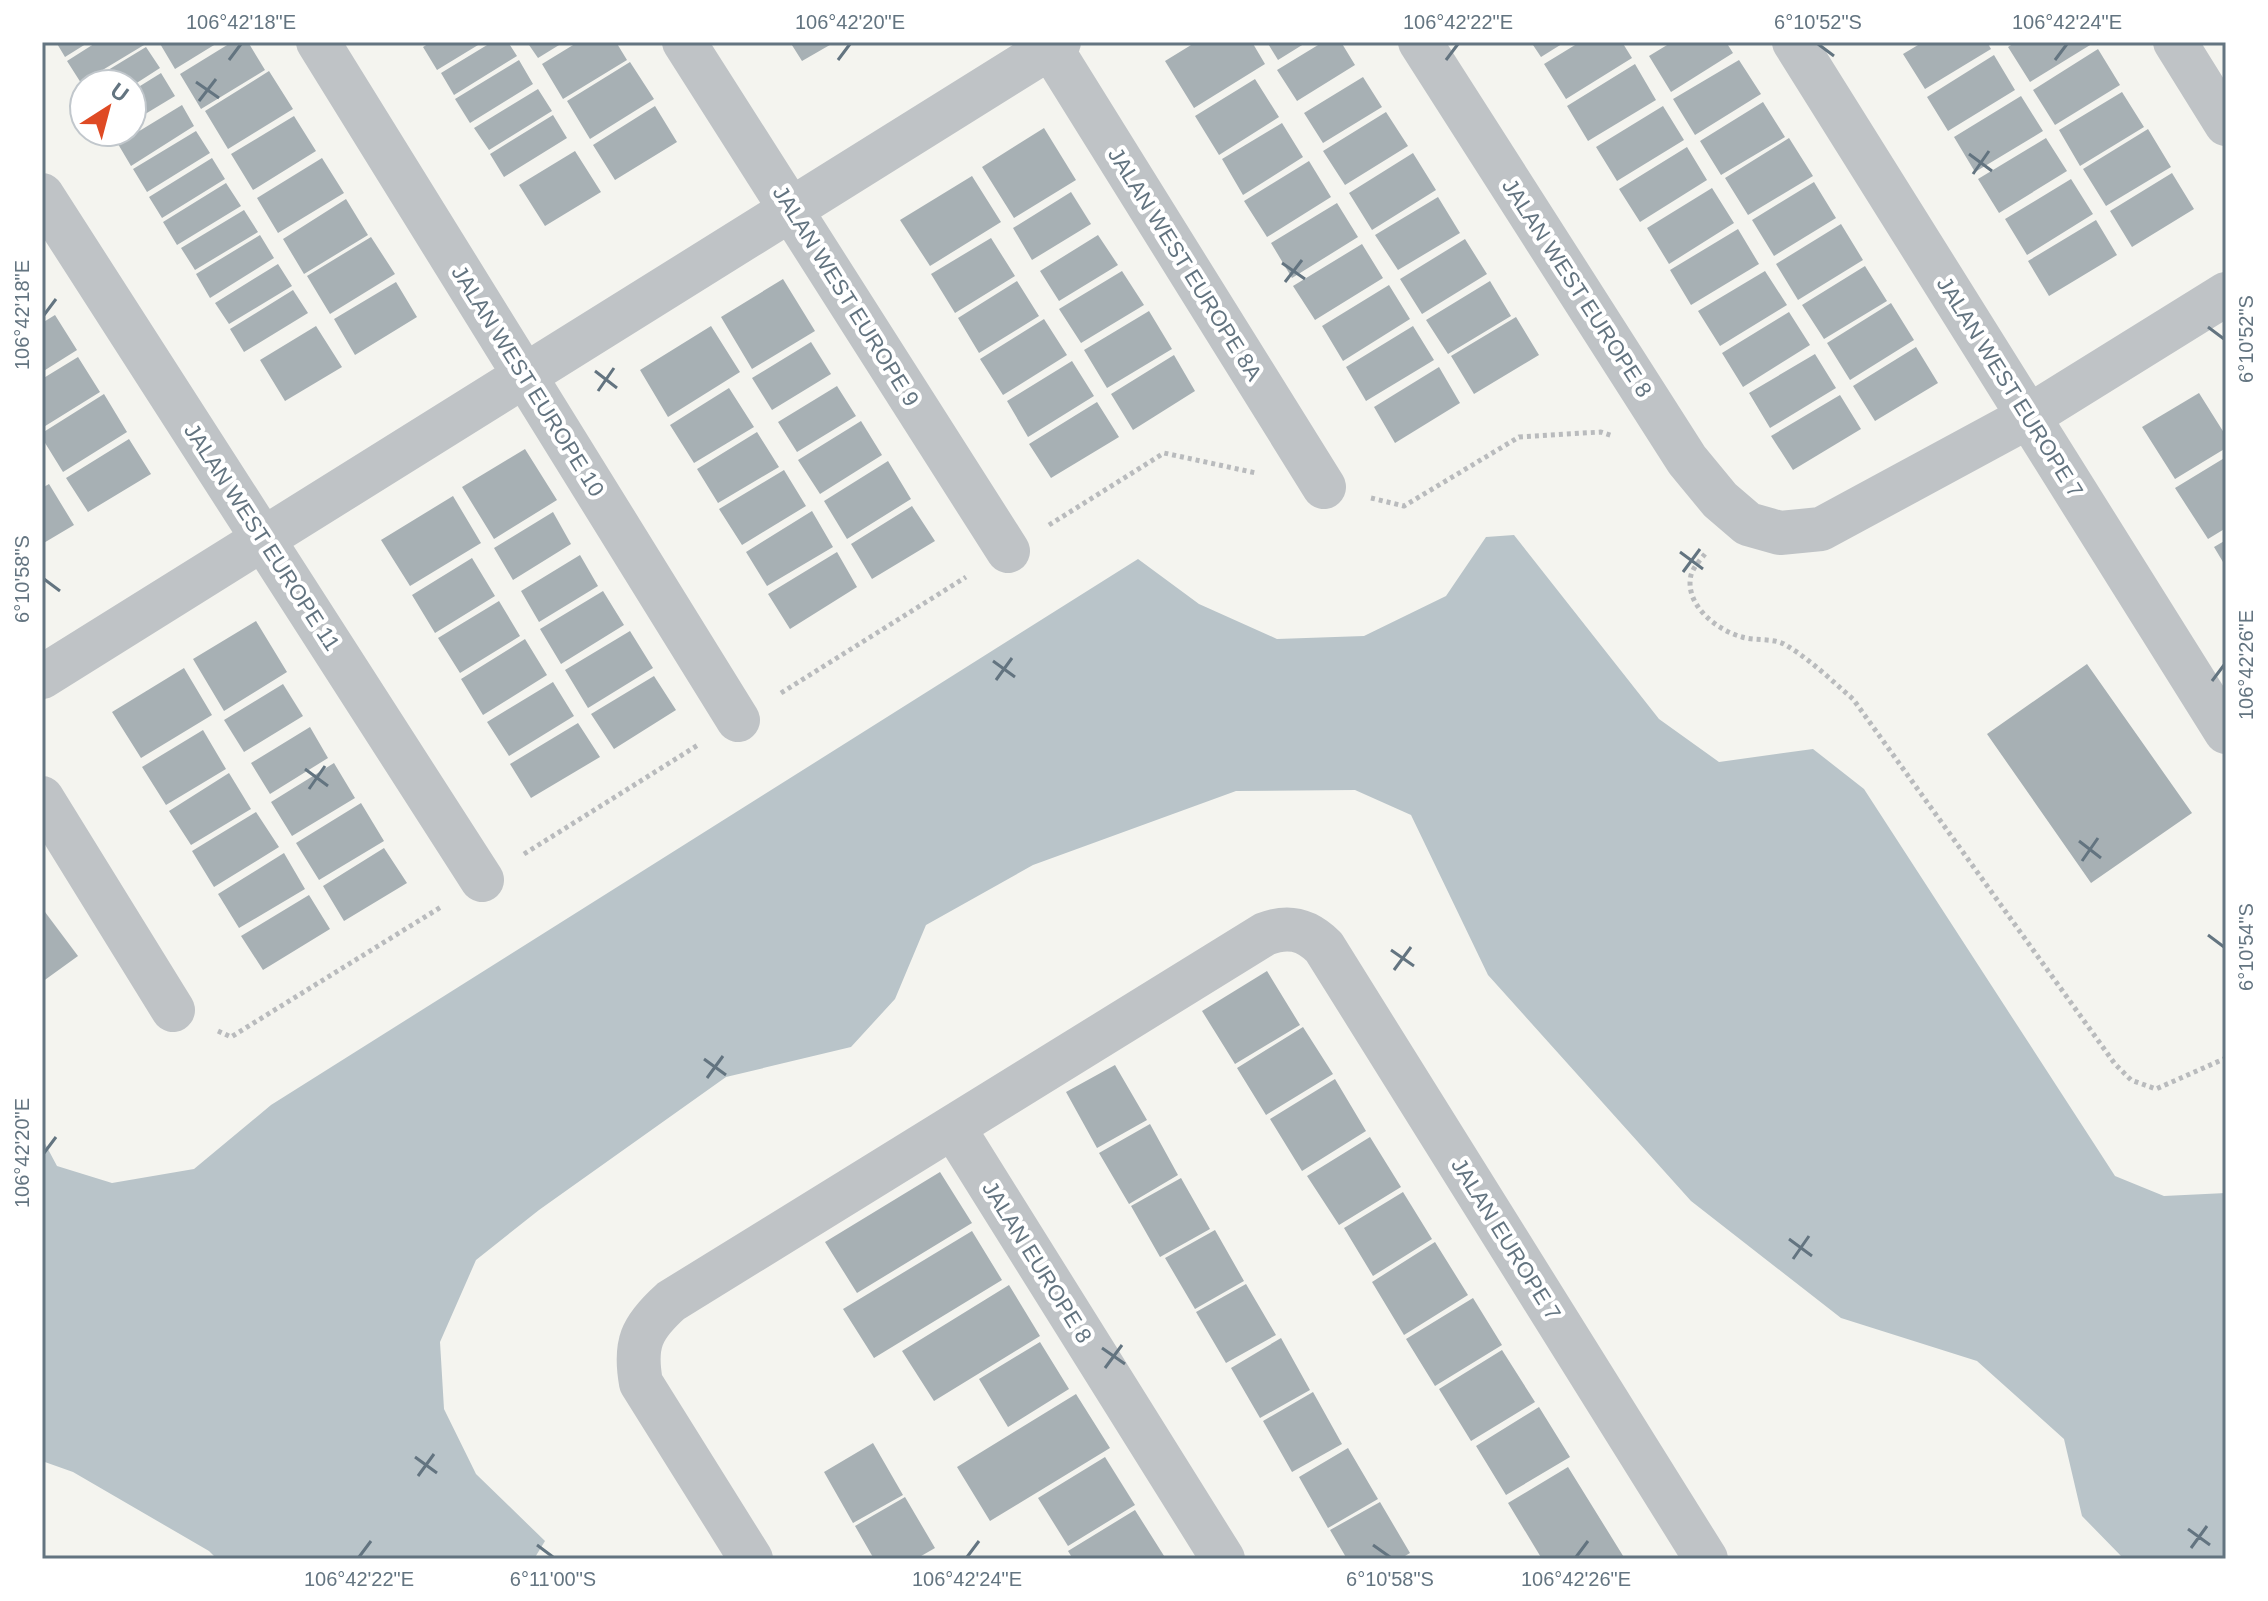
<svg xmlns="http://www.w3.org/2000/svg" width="2268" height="1601" viewBox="0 0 2268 1601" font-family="Arial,sans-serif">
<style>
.water{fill:#b9c4c9}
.building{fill:#a7b0b4}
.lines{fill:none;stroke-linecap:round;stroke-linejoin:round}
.path{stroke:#b9bbbd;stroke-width:5;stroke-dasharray:4 4;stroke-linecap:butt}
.minor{stroke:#bfc3c6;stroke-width:44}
.ticks{fill:none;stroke:#637480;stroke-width:3}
.labels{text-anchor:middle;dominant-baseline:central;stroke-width:8;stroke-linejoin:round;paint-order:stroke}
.street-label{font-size:22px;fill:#637480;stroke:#fff}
.neatline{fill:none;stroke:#637480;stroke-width:3}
.ticks-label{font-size:20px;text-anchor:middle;fill:#637480}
</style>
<rect width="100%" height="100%" fill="#f4f4ef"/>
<!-- water -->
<path class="water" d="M1514,535L1659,719L1719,762L1813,749L1864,789L2115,1176L2164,1196L2226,1193V1559H2124L2082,1516L2064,1439L1977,1361L1841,1318L1691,1201L1488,975L1411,815L1355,790L1236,791L1033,865L926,925L895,999L851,1047L726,1077L539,1210L476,1260L440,1342L444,1409L476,1474L545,1541L534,1559H217L209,1551L73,1472L42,1461V1138L57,1166L112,1183L194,1169L271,1105L1138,559L1199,604L1277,639L1364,636L1446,596L1486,537Z"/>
<!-- building -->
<path class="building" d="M56,42H89L65,57Z
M97,42H142L144,45L81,83L67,61Z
M159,42H219L175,69Z
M232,42H248L265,70L201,109L180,74Z
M431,42H483L437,70L423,47Z
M492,42H508L517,56L454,95L441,73Z
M527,42H564L538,58Z
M578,42H616L627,60L563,99L542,64Z
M790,42H835L802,61Z
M1196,42H1252L1265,64L1194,108L1165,61Z
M1267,42H1307L1278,60Z
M1323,42H1341L1355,65L1297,101L1277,70Z
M1531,42H1565L1541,57Z
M1580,42H1622L1632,58L1566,99L1544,64Z
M1672,42H1726L1733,53L1671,92L1649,56Z
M1923,42H1987L1991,49L1925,89L1903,54Z
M2016,42H2095L2030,82L2008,47Z
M146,47L160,68L132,86L85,84Z
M2098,49L2120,85L2055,125L2033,90Z
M1994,55L2015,90L1948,131L1927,97Z
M519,60L533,84L470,123L455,99Z
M1739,60L1761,94L1695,135L1673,99Z
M630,62L654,99L590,139L567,101Z
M1635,64L1656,100L1588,141L1567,106Z
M269,71L293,109L228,149L205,111Z
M161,73L175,96L132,122V91Z
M1363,77L1382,107L1323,143L1304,113Z
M1255,79L1279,117L1219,155L1195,116Z
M538,89L552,111L489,150L474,128Z
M2122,92L2144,127L2080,166L2059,130Z
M2021,96L2043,131L1975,172L1954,137Z
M1763,102L1785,137L1721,175L1700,141Z
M182,105L194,126L131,166L118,144Z
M655,106L677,142L615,180L593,145Z
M1663,106L1684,140L1617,181L1596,147Z
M1386,112L1408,146L1345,185L1323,151Z
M553,115L567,138L504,177L490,154Z
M294,116L316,151L253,190L231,154Z
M1282,123L1303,157L1243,195L1222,159Z
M1044,128L1076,180L1014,218L982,167Z
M2148,129L2171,167L2106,206L2083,169Z
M196,131L210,153L147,192L133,169Z
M1789,138L1813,176L1748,215L1725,178Z
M2046,138L2067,171L1999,213L1978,179Z
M1687,147L1707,180L1640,222L1619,189Z
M575,151L601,192L545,226L519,185Z
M1413,153L1436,190L1372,230L1349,193Z
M212,158L225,179L162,218L149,197Z
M322,158L344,193L278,233L257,198Z
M1309,161L1331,197L1267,237L1244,201Z
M2172,173L2194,209L2132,247L2110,211Z
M972,176L1001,222L930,266L900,220Z
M2071,179L2093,214L2027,255L2005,219Z
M1814,182L1836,218L1774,256L1752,220Z
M226,183L241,206L177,245L163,222Z
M1712,188L1734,223L1669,264L1647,228Z
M1071,192L1091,224L1032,260L1013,228Z
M1438,197L1460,233L1398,270L1375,235Z
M346,199L368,235L304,274L283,239Z
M1337,203L1358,237L1292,278L1271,243Z
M244,210L258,232L195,270L181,248Z
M2096,220L2117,255L2049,296L2028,261Z
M1841,224L1863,260L1798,300L1776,264Z
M1738,229L1759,264L1691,305L1670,270Z
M260,235L274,258L210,298L196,274Z
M1098,235L1118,265L1059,301L1040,271Z
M371,237L395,274L330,314L307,276Z
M991,238L1015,276L955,313L931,274Z
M1465,239L1487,274L1422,314L1400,279Z
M1362,244L1383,278L1315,320L1293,286Z
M278,264L292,286L229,324L215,303Z
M1865,266L1887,301L1824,339L1802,305Z
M1122,271L1144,305L1081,343L1059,309Z
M1765,271L1787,305L1720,346L1698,311Z
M783,279L815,331L752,369L721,317Z
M1017,281L1039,316L979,353L958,318Z
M1490,281L1511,316L1448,354L1426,320Z
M396,282L417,317L355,355L334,319Z
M1389,285L1410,319L1343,361L1322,326Z
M293,290L308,313L244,352L230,329Z
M1891,303L1914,340L1850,380L1827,343Z
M1149,311L1172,349L1107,388L1084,350Z
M1789,312L1810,345L1743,387L1722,353Z
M55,315L77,350L42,372V323Z
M1516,317L1539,355L1474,394L1451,356Z
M1044,319L1067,355L1003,395L980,359Z
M316,326L342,367L285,401L260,360Z
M711,326L740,372L668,417L640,370Z
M1413,326L1434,360L1366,401L1346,367Z
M811,342L831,374L772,410L752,378Z
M1916,347L1938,383L1875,421L1853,386Z
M1815,354L1836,388L1770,428L1749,393Z
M1174,355L1195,391L1133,430L1111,394Z
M78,357L100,392L42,428V379Z
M1072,361L1094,396L1028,437L1007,401Z
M1439,367L1460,403L1395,443L1374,407Z
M837,386L856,416L797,452L778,422Z
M729,388L754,427L694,463L670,425Z
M2199,393L2226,436V448L2175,479L2142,427Z
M104,394L127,432L63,472L42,438V433Z
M1840,395L1861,429L1793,470L1771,436Z
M1097,402L1119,437L1051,478L1029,444Z
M861,421L882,455L820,494L798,460Z
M757,432L779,467L718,503L697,469Z
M129,439L151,474L88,512L66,478Z
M525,449L557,500L494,539L462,487Z
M2226,457V528L2208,539L2175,488Z
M888,461L911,499L847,539L824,501Z
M784,470L806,506L742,545L719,509Z
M49,484L74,525L42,544V488Z
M453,496L481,543L410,586L381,540Z
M912,506L935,541L872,579L851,544Z
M812,511L833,547L767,586L746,552Z
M553,512L571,544L513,580L494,548Z
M2226,540V567L2214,547Z
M837,552L857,587L790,629L768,594Z
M580,555L598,586L539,622L521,591Z
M472,558L495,596L435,633L412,595Z
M603,591L624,625L561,664L540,629Z
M499,601L520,636L460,673L438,638Z
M256,621L287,672L224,711L193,659Z
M630,631L653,668L588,708L565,670Z
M525,639L547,675L483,715L461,679Z
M2087,664L2192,813L2091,883L1987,734Z
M184,668L212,715L141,758L112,712Z
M654,676L676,710L614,749L591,714Z
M553,682L574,716L509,756L487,722Z
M283,684L303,716L244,752L224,720Z
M578,723L600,757L531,798L510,764Z
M310,727L328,758L270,794L251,763Z
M203,730L226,769L166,805L142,767Z
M334,763L355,798L292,836L271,802Z
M229,773L251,809L191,845L169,811Z
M361,803L384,841L319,880L296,843Z
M256,812L279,847L214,887L192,851Z
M384,848L407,883L344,921L323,886Z
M284,853L305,889L239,928L218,894Z
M309,895L330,929L263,970L241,936Z
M42,908L78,956L42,982Z
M1267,971L1300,1025L1235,1064L1202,1011Z
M1303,1027L1333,1074L1266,1115L1237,1068Z
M1115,1065L1147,1120L1097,1148L1066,1092Z
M1335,1079L1366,1131L1302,1171L1270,1119Z
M1150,1124L1178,1175L1129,1204L1099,1153Z
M1370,1137L1401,1187L1339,1225L1307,1176Z
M940,1172L972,1223L857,1293L825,1242Z
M1181,1178L1210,1229L1160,1257L1131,1206Z
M1403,1192L1432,1239L1373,1276L1344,1228Z
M1215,1230L1244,1281L1195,1309L1165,1258Z
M972,1231L1002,1280L874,1358L843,1309Z
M1435,1242L1468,1295L1404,1335L1372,1282Z
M1246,1284L1276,1335L1226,1363L1196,1312Z
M1009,1285L1040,1336L934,1401L902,1351Z
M1473,1298L1502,1345L1435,1386L1406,1339Z
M1281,1338L1310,1390L1260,1418L1231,1368Z
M1040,1342L1069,1389L1008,1427L979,1379Z
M1502,1350L1535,1402L1471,1441L1439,1389Z
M1313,1392L1342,1444L1292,1472L1263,1421Z
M1076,1394L1110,1448L990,1521L957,1467Z
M1539,1407L1570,1457L1506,1495L1476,1446Z
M873,1443L903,1495L853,1523L824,1472Z
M1348,1448L1378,1499L1328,1528L1299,1477Z
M1105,1457L1135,1505L1068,1546L1038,1498Z
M1568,1467L1625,1559H1542L1508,1503Z
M905,1497L935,1548L916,1559H874L855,1526Z
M1380,1502L1410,1553L1400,1559H1347L1330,1530Z
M1135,1510L1166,1559H1073L1068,1551Z"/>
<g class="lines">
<!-- path -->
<path class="path" d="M1371,498L1404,506L1519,437L1601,432L1613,436
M1049,525L1164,453L1256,473
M1705,554C1700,560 1693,568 1691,575C1684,604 1716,630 1742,637C1755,641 1772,638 1784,644C1810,659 1831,680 1853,699L2115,1064L2131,1080L2156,1089L2226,1058
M781,693L966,577
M524,854L698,745
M218,1031L231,1037L441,907"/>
<!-- minor -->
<path class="minor" d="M318,42L738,720
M684,42L1008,551
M1047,42L1324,487
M1420,42L1687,460L1720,500L1748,524L1780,533L1821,529L2028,417L2226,294
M1794,42L2226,732
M2175,42L2226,124
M42,195L482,880
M42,677L1059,42
M42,798L173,1010
M953,1127L1223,1559
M751,1559L641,1383C634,1344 641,1328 671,1301L1265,934C1288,925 1306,929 1324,947L1706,1559"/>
</g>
<!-- ticks -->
<path class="ticks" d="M1818,44L1834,56M229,60L241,44M838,60L850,44M1446,60L1458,44M2055,60L2067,44M196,82L219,98M199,101L216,79M1969,154L1992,171M1973,174L1989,151M1282,263L1305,279M1285,282L1302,260M44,315L56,299M2208,327L2224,339M595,371L617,388M598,391L614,368M1680,552L1703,569M1683,572L1700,549M44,579L60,591M993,661L1015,677M996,680L1012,658M2212,681L2224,665M305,769L328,786M309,789L325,766M2079,841L2101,858M2082,861L2098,838M2208,935L2224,947M1391,950L1414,966M1394,970L1411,947M704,1059L726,1075M707,1078L723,1056M44,1153L56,1137M1789,1239L1812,1256M1793,1259L1809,1236M1102,1348L1125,1364M1105,1368L1122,1345M415,1457L437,1473M418,1476L434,1454M2188,1529L2210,1545M537,1545L553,1557M1373,1545L1390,1557M2191,1548L2207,1526M359,1557L371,1541M967,1557L979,1541M1576,1557L1588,1541"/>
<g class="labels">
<!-- street labels -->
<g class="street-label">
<text transform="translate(1185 264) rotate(58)">JALAN WEST EUROPE 8A</text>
<text transform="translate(1577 288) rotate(57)">JALAN WEST EUROPE 8</text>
<text transform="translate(846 296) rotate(58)">JALAN WEST EUROPE 9</text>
<text transform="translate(528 381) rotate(58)">JALAN WEST EUROPE 10</text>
<text transform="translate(2010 387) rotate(58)">JALAN WEST EUROPE 7</text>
<text transform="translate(262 537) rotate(57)">JALAN WEST EUROPE 11</text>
<text transform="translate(1506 1239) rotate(58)">JALAN EUROPE 7</text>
<text transform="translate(1037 1262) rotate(58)">JALAN EUROPE 8</text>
</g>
</g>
<!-- border -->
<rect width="2268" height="1601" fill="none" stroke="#ffffff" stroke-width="88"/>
<!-- north arrow -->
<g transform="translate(108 108) rotate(36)"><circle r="38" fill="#ffffff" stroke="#c1c7cc" stroke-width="2"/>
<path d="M0-6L14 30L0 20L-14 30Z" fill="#df4a24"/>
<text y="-12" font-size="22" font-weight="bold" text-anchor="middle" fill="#637480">U</text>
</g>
<rect x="44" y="44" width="2180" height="1513" class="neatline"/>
<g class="ticks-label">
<text x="241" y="29">106°42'18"E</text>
<text x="850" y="29">106°42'20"E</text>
<text x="1458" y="29">106°42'22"E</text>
<text x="1818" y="29">6°10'52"S</text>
<text x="2067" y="29">106°42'24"E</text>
<text transform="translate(22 315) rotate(-90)" y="7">106°42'18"E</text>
<text transform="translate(2246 339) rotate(-90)" y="7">6°10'52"S</text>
<text transform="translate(22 579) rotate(-90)" y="7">6°10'58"S</text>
<text transform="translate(2246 665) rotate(-90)" y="7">106°42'26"E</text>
<text transform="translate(2246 947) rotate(-90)" y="7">6°10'54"S</text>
<text transform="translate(22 1153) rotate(-90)" y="7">106°42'20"E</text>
<text x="359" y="1586">106°42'22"E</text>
<text x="553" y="1586">6°11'00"S</text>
<text x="967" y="1586">106°42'24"E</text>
<text x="1390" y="1586">6°10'58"S</text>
<text x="1576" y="1586">106°42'26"E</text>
</g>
</svg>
